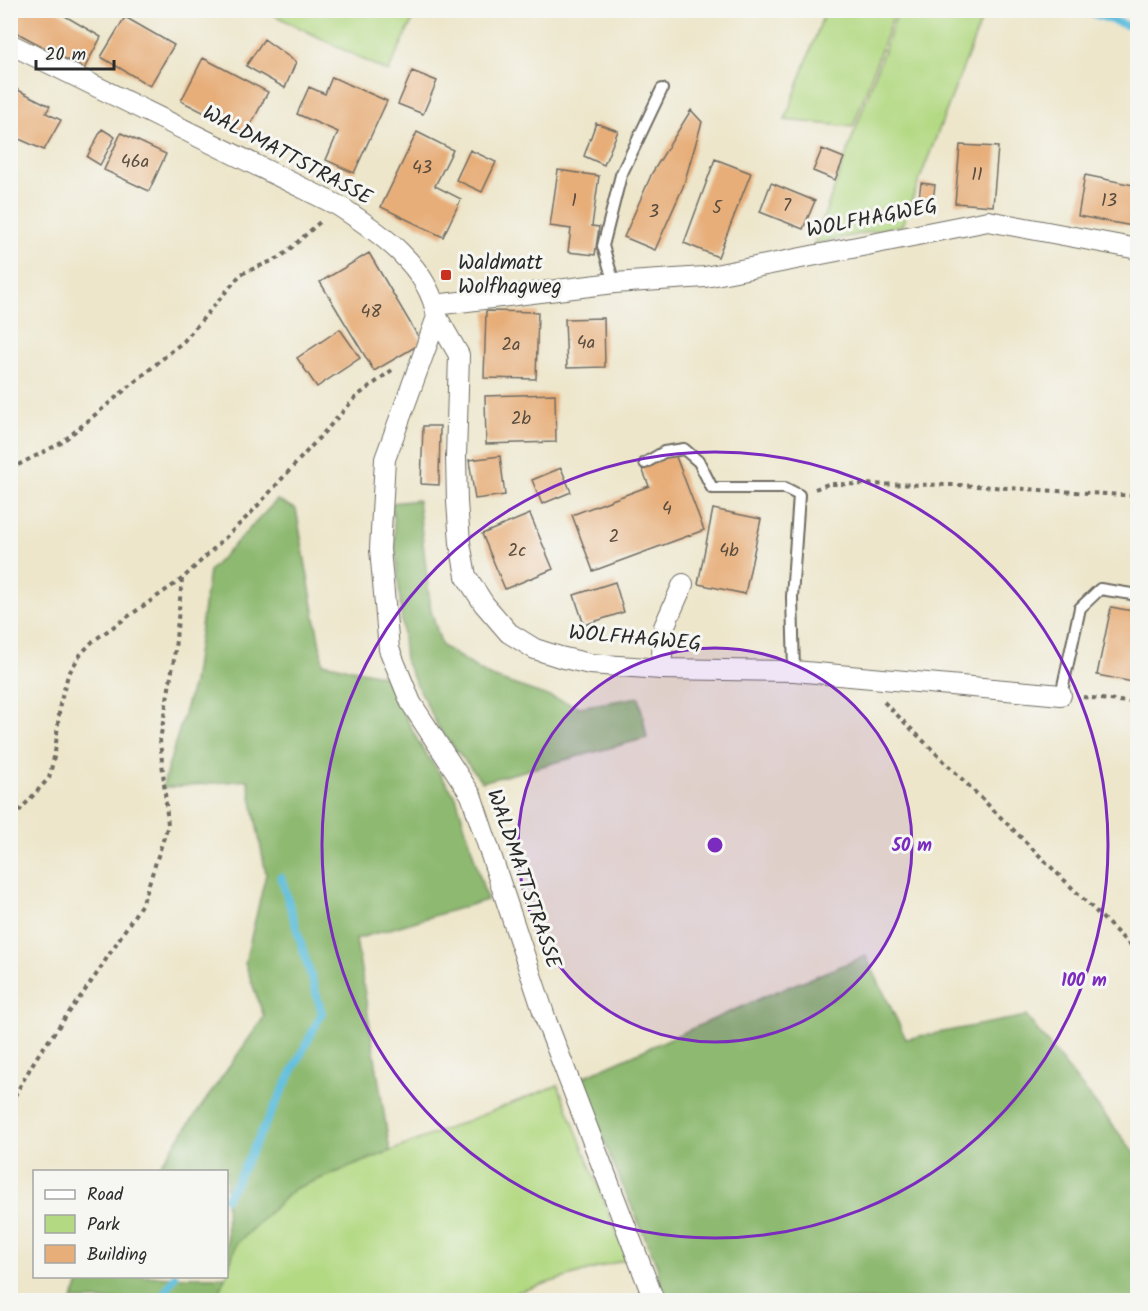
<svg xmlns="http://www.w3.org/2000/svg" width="1148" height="1311" viewBox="0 0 1148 1311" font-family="Kalam,sans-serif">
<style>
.green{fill:#b3d983;stroke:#6f8257;stroke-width:1.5}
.forest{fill:#8eb971;stroke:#5c724e;stroke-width:1.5}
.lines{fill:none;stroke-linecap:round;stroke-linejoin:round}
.stream{stroke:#5ebedd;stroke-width:8}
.building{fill:#e7ae79}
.service-casing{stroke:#6f6c63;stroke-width:14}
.minor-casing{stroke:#6f6c63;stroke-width:22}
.path{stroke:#6f6c63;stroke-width:4;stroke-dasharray:4.5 4.5;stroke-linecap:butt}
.service{stroke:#fff;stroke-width:10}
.minor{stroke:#fff;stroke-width:20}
.ring{fill:none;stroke:#7b2cbf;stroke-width:3}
.poi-dot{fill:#c8321e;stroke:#f6f6f2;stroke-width:2}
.labels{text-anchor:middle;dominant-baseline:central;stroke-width:6;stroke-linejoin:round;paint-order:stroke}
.number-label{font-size:18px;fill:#5a4c3e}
.street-label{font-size:21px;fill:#2b2b2b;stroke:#f6f6f2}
.poi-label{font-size:21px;fill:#2b2b2b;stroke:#f6f6f2;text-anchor:start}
.centre{fill:#7b2cbf;stroke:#f6f6f2;stroke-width:3}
.ring-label{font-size:18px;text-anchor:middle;font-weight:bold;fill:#7b2cbf;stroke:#f6f6f2;stroke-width:6;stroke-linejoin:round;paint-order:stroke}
</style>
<rect width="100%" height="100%" fill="#f6f6f2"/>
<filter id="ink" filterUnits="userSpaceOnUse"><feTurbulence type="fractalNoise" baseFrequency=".0167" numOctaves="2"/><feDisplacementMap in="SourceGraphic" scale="12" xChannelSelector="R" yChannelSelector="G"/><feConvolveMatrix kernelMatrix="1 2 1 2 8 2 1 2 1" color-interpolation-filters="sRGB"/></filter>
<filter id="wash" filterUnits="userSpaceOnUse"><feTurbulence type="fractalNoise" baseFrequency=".008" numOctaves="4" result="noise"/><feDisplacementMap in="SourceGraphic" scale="24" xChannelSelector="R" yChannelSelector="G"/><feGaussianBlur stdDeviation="1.35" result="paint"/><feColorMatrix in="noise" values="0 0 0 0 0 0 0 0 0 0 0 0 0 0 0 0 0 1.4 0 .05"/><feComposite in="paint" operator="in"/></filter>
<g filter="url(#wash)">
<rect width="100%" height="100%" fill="#ede6cb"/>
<!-- green -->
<path class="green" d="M274,11V10L417,11L388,72L272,14Z
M825,11H895L853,127L785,120Z
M898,11H985L902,225L814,244Z
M558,1085L627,1259L491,1300H216L225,1277L226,1276L236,1244L294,1189Z"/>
<!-- forest -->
<path class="forest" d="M277,500L296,509L323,663L385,676L420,745L456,797L487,900L356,939L390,1151L294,1189L236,1244L227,1272L226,1172L156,1171L264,1017L245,963L266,874L248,780L162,788L193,683L209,571Z
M418,500L431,611L442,646L489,676L580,707L639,697L647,738L482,782L438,727L405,661L392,503Z
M866,956L906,1039L1026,1016L1137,1156V1300H662L657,1265L611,1159L581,1078L768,995Z
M82,1277V1276L225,1277L216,1300H72Z"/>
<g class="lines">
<!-- stream -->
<path class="stream" d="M1082,10L1138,29
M226,1198L235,1184L322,1013L281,877
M160,1300L175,1276"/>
</g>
<g id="blocks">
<!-- building -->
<path class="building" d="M10,10H55L101,37L84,69L10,29Z
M125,17L174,45L150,86L101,57Z
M264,39L296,62L285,88L246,66Z
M203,58L268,92L246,134L181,101Z
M412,71L437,81L423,114L398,104Z
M332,77L387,101L354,173L326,160L338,132L297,114L309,87L325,94Z
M16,89L50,106L46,113L61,120L44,150L10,135V100Z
M691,110L702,122L683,187L655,250L624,237L652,173Z
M596,123L618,131L604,165L584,156Z
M102,129L115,137L100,165L87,157Z
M417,132L453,150L435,186L461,199L443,237L381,207Z
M121,133L166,154L149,191L104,170Z
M960,145L998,147L993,206L955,203Z
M822,149L844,158L835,180L813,171Z
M470,150L496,162L482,192L456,180Z
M715,159L751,173L718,257L684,243Z
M558,170L599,176L592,226L599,227L595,255L568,252L571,229L550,226Z
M1085,175L1138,186V227L1078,216Z
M771,183L815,201L803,229L760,212Z
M921,183L935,185L932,207L918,205Z
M369,253L422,343L374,371L320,282Z
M486,311L538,312L536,379L484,378Z
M604,318L605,367L567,368L565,319Z
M340,329L360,358L317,387L297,358Z
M555,394L556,442L486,444L485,396Z
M423,426H440L439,485L421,484Z
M675,454L704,530L593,571L572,515L649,486L641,466Z
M500,456L505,495L475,499L469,460Z
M561,468L571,492L542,504L532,480Z
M713,509L761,519L745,594L698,584Z
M530,514L553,569L505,589L482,534Z
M615,582L624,612L584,625L574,595Z
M1111,607L1138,612V683L1097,675Z"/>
</g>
</g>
<g filter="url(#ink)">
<use href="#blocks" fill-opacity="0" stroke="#6f6c63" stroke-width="1.5"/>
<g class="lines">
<defs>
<path id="service" d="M614,283L603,246L621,175L662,89
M645,463L664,452L684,449L699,462L712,488H785L799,495L792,597L794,671
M1061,695L1080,608L1100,589L1138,595"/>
<path id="minor" d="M10,44L339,206C379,232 429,266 437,317L385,459L380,549L389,649L411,703L471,795L547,1023L654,1300
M435,305L614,283L705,277L988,221L1138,249
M437,317L459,355L456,457L457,502L460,543L466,576L484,604L509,633L535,649L560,657L590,664L661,669L794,671L1061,695
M661,669L664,627L683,584"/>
</defs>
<!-- service casing -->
<use href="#service" class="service-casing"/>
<!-- minor casing -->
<use href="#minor" class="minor-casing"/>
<!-- path -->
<path class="path" d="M10,469L61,443L184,341L241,274L281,257L321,221
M815,489L828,484L960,485L1138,496
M1083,697L1138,703
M884,702L1138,953
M10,815L20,810L49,778L55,753L60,704L68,675L80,655L93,641L182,579L250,514L357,396L392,370
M10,1104L36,1058L94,978L143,902L168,825L160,740L174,659L182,579"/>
<!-- service -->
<use href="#service" class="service"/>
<!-- minor -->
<use href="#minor" class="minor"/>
</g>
</g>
<!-- distance rings -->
<circle cx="715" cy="845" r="197" fill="#7b2cbf" fill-opacity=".12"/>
<g class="ring">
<circle cx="715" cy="845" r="197"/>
<circle cx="715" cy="845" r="393"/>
</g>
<!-- markers -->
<rect class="poi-dot" x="440" y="269" width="12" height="12" rx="3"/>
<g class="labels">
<!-- number labels -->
<g class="number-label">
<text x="135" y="162">46a</text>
<text x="422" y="168">43</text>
<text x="977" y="175">11</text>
<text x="574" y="201">1</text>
<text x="1109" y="201">13</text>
<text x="787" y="206">7</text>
<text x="717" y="208">5</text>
<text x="654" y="212">3</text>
<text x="371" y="312">48</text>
<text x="586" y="343">4a</text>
<text x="511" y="345">2a</text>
<text x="521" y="419">2b</text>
<text x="667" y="509">4</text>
<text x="614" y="537">2</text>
<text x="517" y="551">2c</text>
<text x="729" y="551">4b</text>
</g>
<!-- street labels -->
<g class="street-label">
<text transform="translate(287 156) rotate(28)">WALDMATTSTRASSE</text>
<text transform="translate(872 219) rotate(-11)">WOLFHAGWEG</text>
<text transform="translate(635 639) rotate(5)">WOLFHAGWEG</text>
<text transform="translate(523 879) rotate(71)">WALDMATTSTRASSE</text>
</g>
<!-- poi labels -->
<g class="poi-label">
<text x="458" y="263">Waldmatt<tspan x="458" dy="24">Wolfhagweg</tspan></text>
</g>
</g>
<circle cx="715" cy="845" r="9" class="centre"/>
<g class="ring-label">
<text x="912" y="851">50 m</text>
<text x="1084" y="986">100 m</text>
</g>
<!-- margin -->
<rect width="1148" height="1311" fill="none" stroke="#f6f6f2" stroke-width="36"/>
<!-- legend -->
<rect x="33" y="1170" width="195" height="108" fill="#f6f6f2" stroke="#a5a5a2" stroke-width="1.5"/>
<rect x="45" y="1190" width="30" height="9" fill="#ffffff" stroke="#a5a5a2" stroke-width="1.5"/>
<text x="87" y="1200" font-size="18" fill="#2b2b2b">Road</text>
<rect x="45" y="1215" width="30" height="18" fill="#b3d983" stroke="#a5a5a2" stroke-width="1.5"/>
<text x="87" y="1230" font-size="18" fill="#2b2b2b">Park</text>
<rect x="45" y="1245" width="30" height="18" fill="#e7ae79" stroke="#a5a5a2" stroke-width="1.5"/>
<text x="87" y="1260" font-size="18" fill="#2b2b2b">Building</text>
<!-- scale -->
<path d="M36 60v9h78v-9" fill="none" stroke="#2b2b2b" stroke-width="3"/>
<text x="45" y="60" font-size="18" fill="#2b2b2b" stroke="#f6f6f2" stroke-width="4.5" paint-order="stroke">20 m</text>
</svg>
